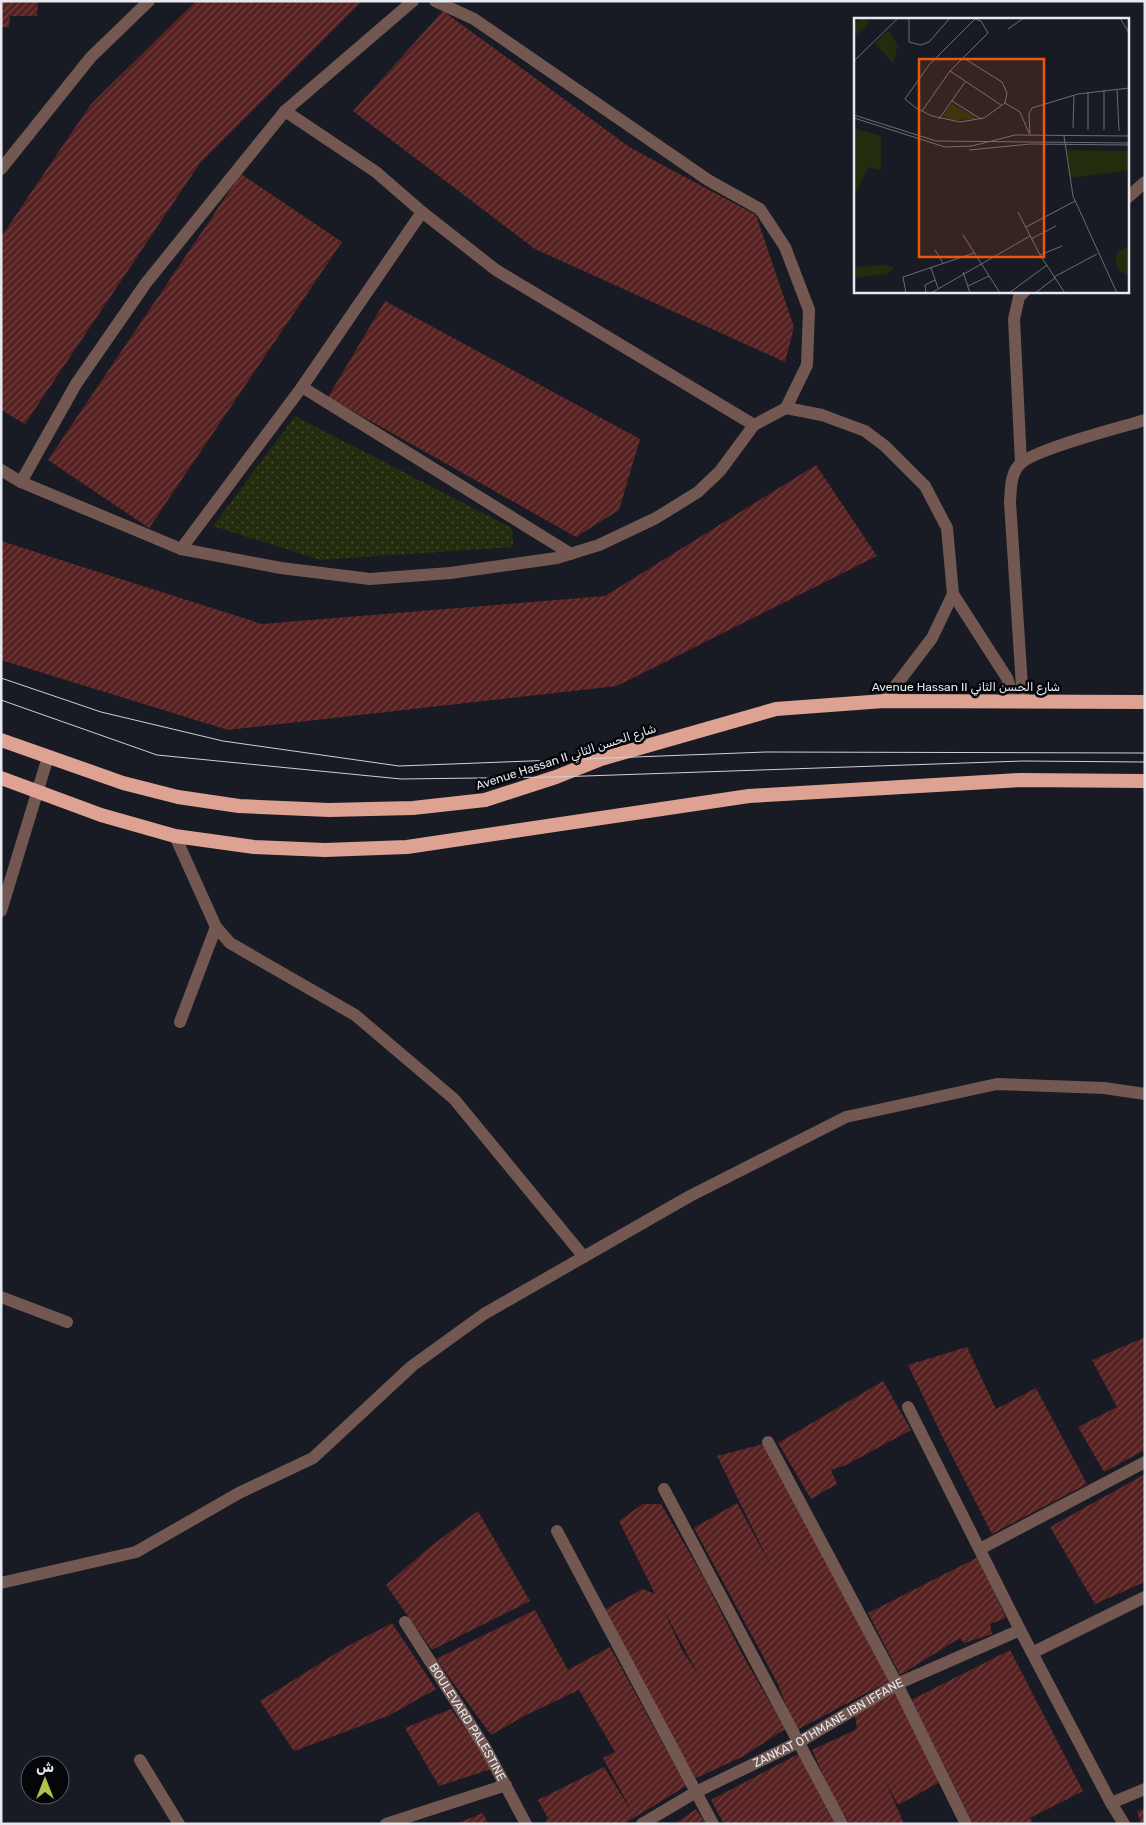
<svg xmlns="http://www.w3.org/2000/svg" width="1146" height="1825" viewBox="0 0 1146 1825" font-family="Rubik,'Noto Sans Arabic',sans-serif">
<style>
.grass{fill:url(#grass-dots)}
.building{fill:url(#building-hatch);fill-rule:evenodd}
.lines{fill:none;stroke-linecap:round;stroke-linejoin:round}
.service{stroke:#725851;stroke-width:12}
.pedestrian{stroke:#725851;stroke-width:12}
.minor{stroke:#725851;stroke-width:12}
.trunk{stroke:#dea293;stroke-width:14}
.tram{stroke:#cfd1d8;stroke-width:1}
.labels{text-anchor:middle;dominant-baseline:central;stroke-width:5;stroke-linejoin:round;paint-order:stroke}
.street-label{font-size:12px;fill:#e7e9f0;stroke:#050609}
.inset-road{fill:none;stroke:#6b6d76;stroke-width:1}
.view{fill:#e8590c;fill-opacity:0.15;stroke:#e8590c;stroke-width:2.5}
.inset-edge{fill:none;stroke:#e7e9f0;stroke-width:2.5}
</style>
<defs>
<pattern id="grass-dots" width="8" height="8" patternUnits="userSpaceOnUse" patternTransform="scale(1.25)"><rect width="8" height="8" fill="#232d0d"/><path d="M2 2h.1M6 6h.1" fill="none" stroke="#434b31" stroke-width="1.8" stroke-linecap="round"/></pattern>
<pattern id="building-hatch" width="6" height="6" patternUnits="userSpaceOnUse" patternTransform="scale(1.25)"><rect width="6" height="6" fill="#572121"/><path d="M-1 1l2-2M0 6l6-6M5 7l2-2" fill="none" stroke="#6f4142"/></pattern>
</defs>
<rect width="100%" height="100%" fill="#181a24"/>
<!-- grass -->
<path class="grass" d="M295,416L512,528L513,547L320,560L213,526Z"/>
<!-- building -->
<path class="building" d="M1,1H38L37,16H10L9,27H1Z
M196,1H362L200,163L25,424L1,410V237L91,104Z
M443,11L631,148L756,215L794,327L785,362L535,249L353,111Z
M241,174L342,242L149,528L48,460Z
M385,301L640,439L619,510L576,537L328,397Z
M816,465L877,556L617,686L228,730L1,660V541L262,624L605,596Z
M1145,1337V1450L1104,1472L1078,1427L1117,1407L1092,1360Z
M967,1347L996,1409L1036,1388L1087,1484L992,1534L942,1436L908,1365Z
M883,1381L911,1430L846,1465L831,1470L837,1484L811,1499L778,1443Z
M767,1443L891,1680L795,1731L778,1684L694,1528L737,1503L772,1568L717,1456Z
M1145,1474V1582L1095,1604L1050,1527Z
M643,1504H661L704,1578L741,1652L785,1729L742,1757L696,1778L668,1730L605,1609L643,1589L655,1594L619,1521ZM663,1609L698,1674L682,1650Z
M478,1511L530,1601L432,1650L386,1585L431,1546Z
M978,1557L1006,1618L990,1624L992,1634L964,1643L960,1638L900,1675L868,1613Z
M535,1610L568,1670L610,1647L686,1786L624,1824H544L548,1818L538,1800L604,1767L632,1812L603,1758L615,1752L579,1690L526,1715L491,1735L436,1659Z
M392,1623L436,1689L390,1715L294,1751L260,1701L346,1647Z
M1010,1650L1083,1791L1030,1818L1033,1824H973L911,1700Z
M898,1687L942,1781L898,1805L886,1782L904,1824H850L832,1795L812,1750L857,1729L855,1715Z
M451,1709L494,1768L439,1786L405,1728Z
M802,1752L838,1824H724L711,1800Z
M696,1809L706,1824H674Z
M1145,1809V1824H1141L1137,1811Z
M483,1813L488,1824H455Z"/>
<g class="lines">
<!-- service -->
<path class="service" d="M1127,198L1145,182
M1021,463L1014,319L1019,297L1025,291
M175,836L216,927L230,943L355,1015L454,1099L584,1257
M1,911L48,757
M180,1022L216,927
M1,1297L67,1322
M1,1583L136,1552L239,1493L313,1458L412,1366L484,1314L690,1196L846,1117L997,1084L1104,1088L1145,1094"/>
<!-- pedestrian -->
<path class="pedestrian" d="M768,1442L897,1684L966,1824
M664,1489L842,1824
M557,1531L713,1824"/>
<!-- minor -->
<g class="minor">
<path d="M435,1L474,19L708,180L760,209L785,247L809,310L807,365L786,408L822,415L865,431L885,446L925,486L947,528L953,594L1007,678L1015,702"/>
<path d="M285,111L376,172L422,212L496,270L754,425"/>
<path d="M1,169L91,57L149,1"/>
<path d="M302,387L571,554"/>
<path d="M1,470L21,482L181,549L281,568L370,579L450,573L557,558L599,545L656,518L698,492L720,471L754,425L786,408"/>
<path d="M21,482L76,384L146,283L285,111L413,1"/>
<path d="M181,549L302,387L422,212"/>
<path d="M884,701L932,638L953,594"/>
<path d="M1023,702L1010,502C1011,489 1010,473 1021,463C1039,448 1119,428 1145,420"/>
<path d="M908,1407L1020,1630L1111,1803L1124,1824"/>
<path d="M980,1549L1145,1462"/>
<path id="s1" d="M405,1622L486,1749L526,1824"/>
<path d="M1032,1653L1145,1597"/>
<path d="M140,1760L179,1824"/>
<path d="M1111,1803L1145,1789"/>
<path d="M386,1824L506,1785"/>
<path id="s2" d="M642,1824L696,1792L799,1742L897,1684L1020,1630"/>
</g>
<!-- trunk -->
<path class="trunk" d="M1,740L123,783L178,797L239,806L329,810L413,808L485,800L556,777L601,759L776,709L884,701L1145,702
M1,778L101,815L175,836L254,847L325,850L407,847L749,796L1020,780L1145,781"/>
<!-- tram -->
<path class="tram" d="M1,678L101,712L223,741L399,766L766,752L1145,753
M1,700L157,755L401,779L556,777L1023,761L1145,762"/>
</g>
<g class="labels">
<!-- street labels -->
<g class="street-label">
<text x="966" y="687">Avenue Hassan II شارع الحسن الثاني</text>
<text transform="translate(566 757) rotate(-18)">Avenue Hassan II شارع الحسن الثاني</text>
<text stroke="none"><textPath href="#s1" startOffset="118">BOULEVARD PALESTINE</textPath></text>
<text stroke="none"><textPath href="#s2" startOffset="212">ZANKAT OTHMANE IBN IFFANE</textPath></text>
</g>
</g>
<!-- overview -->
<g transform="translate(854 18)">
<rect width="275" height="275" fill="#181a24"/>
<path d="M6,0L17,3L0,19V6ZM34,13L44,27L39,45L21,25ZM97,86L121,98V101L100,102L89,98Z" fill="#232d0d"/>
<path d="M32,247L41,250L32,256L0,260V249Z" fill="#232d0d"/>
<path d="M0,110L27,118V152L14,149L0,180Z" fill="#232d0d"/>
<path d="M213,132L275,133V152L216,160ZM275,228V257L265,253L261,242L264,233Z" fill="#232d0d"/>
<path class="inset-road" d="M55,0V24L67,27L75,24L96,0M266,0L275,15M154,11L170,0M111,41L148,64L153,75L151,85L166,94L175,115M0,43L44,0M96,53L147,87M263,71L265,113M250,72V112M234,74V112M98,83L127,101M68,93L96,53L134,15L127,3L121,1L75,47L51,81L62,90L78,98L106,104L130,100L151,85M0,97L82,123L275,125M0,100L91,129L118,128L161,117L275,118M85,101L111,64M219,110L220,77M176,117L175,96L178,90L224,76L275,70M210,118L219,178L263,275M115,132L176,126L275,127M164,194L186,237L211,275M172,209L221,183M109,217L146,275M177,221L202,208M81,232L89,245M186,237L208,228M77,250L84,270M109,254L116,275M200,259L243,236M114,268L135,258M52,275L49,259L120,235M72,275L71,267L81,262M77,275L176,218M155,275L193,247M181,275L201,260"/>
<path class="view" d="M65,41H190V239H65Z"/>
<rect width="275" height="275" class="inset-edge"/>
</g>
<!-- border -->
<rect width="1146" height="1825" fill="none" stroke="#e7e9f0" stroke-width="5"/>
<!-- north arrow -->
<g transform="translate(45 1780)"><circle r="24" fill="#050609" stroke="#5f6165"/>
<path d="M0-4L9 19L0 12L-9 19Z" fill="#b3c24b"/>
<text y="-8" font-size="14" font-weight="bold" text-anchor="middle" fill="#e7e9f0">ش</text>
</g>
</svg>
